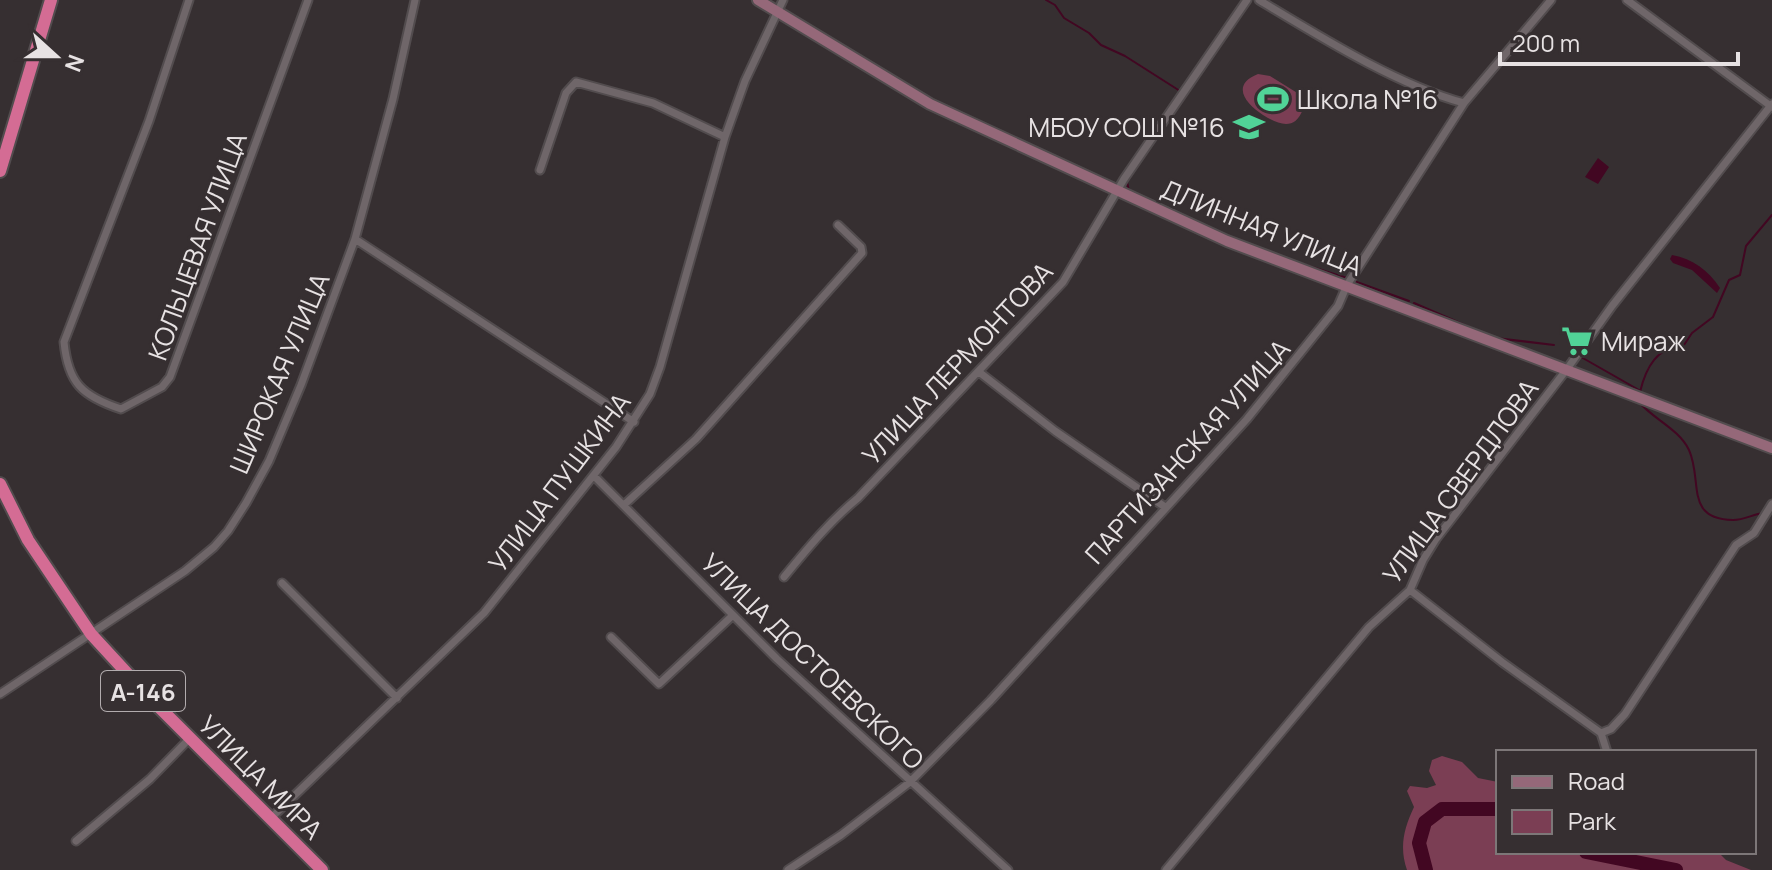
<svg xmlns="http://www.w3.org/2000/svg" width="1772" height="870" viewBox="0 0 1772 870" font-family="Manrope,sans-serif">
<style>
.green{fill:#7b3e54}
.water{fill:#420722}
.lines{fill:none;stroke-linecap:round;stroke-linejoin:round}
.stream{stroke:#420722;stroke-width:2}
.river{stroke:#420722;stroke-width:14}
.minor-casing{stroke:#524c4e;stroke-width:11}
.secondary-casing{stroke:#524c4e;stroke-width:14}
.trunk-casing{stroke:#524c4e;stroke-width:16}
.minor{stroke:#6f6669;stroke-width:7}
.secondary{stroke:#956879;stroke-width:10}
.trunk{stroke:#d46c94;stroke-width:12}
.labels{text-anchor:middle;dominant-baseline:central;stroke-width:6;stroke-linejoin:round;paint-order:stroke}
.shield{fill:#362f31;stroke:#b2acae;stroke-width:2}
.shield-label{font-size:24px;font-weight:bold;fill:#e7e2e3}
.poi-label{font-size:26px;fill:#e7e2e3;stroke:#362f31;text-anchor:start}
.street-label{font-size:26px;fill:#e7e2e3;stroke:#362f31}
</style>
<rect width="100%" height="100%" fill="#362f31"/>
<!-- green -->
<path class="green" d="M1258,74L1270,76L1299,94L1303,109C1295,131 1279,125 1263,115C1246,104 1230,85 1258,74Z
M1442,756L1462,762L1478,778L1498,782V852H1718L1726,860L1751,870H1407C1399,847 1404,828 1414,807L1407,791L1410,786L1427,788L1436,785L1429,771L1432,760Z"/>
<!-- water -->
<path class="water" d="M1598,158L1609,167L1598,184L1585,177Z
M1672,255C1693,259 1708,270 1720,288L1717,293L1692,270L1673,263L1670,259Z"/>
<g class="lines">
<!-- stream -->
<path class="stream" d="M1046,0L1055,5L1064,18L1089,33L1101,45L1125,56L1180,91
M1161,131L1186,96
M1129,191L1127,182L1142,159
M1293,261L1347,278
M1354,281L1409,301
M1414,303L1490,336
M1496,338L1554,345
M1581,357L1639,390
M1640,392C1646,367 1657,347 1684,345L1692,333L1713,317L1729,280L1740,275L1746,246L1772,215
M1639,402C1653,419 1679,429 1689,450C1703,481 1684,519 1733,520C1745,520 1753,514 1764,513"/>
<!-- river -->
<path class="river" d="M1586,852L1676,870
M1426,870L1419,843L1425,822L1442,809H1498"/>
<defs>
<path id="minor" d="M189,0L149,121L64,342C68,383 82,396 121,409L162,387L170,377L308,0
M1259,0C1319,36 1397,85 1464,103
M1627,0L1772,107
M540,170L566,93L576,82L653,103L725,137
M355,239L634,422
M979,372L1055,431L1165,507
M594,476L777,659L1008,870
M625,504L696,439L862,253L861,247L838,225
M784,577C807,549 830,521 858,498L1063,282L1124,179L1247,0
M282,583L397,698
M1410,590L1502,662L1601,733
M611,637L659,684L732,616
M0,694L185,571L214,547L228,531L246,503L269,461L301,385L355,239L393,99L415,0
M1607,752L1601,733L1611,729L1625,714L1736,545L1754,533L1772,504
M271,818L484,613L616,447L650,394L660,367L725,137L745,81L783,0
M76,841L150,779L190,738
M788,870L841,835L910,782L991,700L1247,419L1338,306L1347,285L1464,103L1551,0
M1166,870L1369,627L1410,590L1423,560L1436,539L1567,369L1612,306L1772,104"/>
<path id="secondary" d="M758,0L930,104L1227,241L1772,448"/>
<path id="trunk" d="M0,171L51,0
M0,484L28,540L91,634L149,697L322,870"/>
</defs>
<!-- minor casing -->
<use href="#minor" class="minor-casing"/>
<!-- secondary casing -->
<use href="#secondary" class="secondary-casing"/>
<!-- trunk casing -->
<use href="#trunk" class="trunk-casing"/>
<!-- minor -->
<use href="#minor" class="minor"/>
<!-- secondary -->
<use href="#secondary" class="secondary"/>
<!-- trunk -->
<use href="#trunk" class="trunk"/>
</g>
<!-- icons -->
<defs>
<symbol id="stadium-bare" viewBox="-9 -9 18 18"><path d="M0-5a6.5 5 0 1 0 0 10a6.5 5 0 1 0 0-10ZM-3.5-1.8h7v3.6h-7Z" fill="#51d397" stroke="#362f31" stroke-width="2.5" paint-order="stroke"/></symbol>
<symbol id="school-bare" viewBox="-9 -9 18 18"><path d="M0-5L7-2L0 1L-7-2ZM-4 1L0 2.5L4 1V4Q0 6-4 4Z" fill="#51d397" stroke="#362f31" stroke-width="2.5" paint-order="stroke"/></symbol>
<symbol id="supermarket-bare" viewBox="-9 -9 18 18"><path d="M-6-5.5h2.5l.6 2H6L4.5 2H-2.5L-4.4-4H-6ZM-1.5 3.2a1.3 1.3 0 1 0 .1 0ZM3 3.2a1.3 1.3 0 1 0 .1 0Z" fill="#51d397" stroke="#362f31" stroke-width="2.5" paint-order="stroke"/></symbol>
</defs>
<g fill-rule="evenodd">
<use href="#stadium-bare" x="1251" y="77" width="44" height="44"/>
<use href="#school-bare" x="1227" y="105" width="44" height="44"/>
<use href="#supermarket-bare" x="1555" y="319" width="44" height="44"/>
</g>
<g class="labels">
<!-- shield labels -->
<rect class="shield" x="101" y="671" width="84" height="40" rx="6"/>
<g class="shield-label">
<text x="143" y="691">А-146</text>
</g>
<!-- poi labels -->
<g class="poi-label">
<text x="1297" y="99">Школа №16</text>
<text x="1225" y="127" text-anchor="end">МБОУ СОШ №16</text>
<text x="1601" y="341">Мираж</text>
</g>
<!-- street labels -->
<g class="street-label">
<text transform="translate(1262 227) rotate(22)">ДЛИННАЯ УЛИЦА</text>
<text transform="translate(197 246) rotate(-70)">КОЛЬЦЕВАЯ УЛИЦА</text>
<text transform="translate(957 363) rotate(-47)">УЛИЦА ЛЕРМОНТОВА</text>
<text transform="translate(279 373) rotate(-67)">ШИРОКАЯ УЛИЦА</text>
<text transform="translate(1187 451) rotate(-48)">ПАРТИЗАНСКАЯ УЛИЦА</text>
<text transform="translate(1460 481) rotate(-54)">УЛИЦА СВЕРДЛОВА</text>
<text transform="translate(559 482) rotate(-53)">УЛИЦА ПУШКИНА</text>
<text transform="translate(813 661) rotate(44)">УЛИЦА ДОСТОЕВСКОГО</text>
<text transform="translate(261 777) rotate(45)">УЛИЦА МИРА</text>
</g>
</g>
<!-- legend -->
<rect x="1496" y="750" width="260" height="104" fill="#362f31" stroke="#7d7778" stroke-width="2"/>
<rect x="1512" y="776" width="40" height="12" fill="#956879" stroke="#7d7778" stroke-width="2"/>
<text x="1568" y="790" font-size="24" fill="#e7e2e3">Road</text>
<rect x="1512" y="810" width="40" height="24" fill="#7b3e54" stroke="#7d7778" stroke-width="2"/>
<text x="1568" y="830" font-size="24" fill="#e7e2e3">Park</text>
<!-- north arrow -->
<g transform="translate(56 56) rotate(111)" stroke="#362f31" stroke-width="6" paint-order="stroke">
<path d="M0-6L14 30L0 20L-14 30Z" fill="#e7e2e3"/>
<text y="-12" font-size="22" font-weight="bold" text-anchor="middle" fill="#e7e2e3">N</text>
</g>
<!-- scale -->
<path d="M1500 52v12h238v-12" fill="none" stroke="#e7e2e3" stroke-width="4"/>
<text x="1512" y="52" font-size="24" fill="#e7e2e3" stroke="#362f31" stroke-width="6" paint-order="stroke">200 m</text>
</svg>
